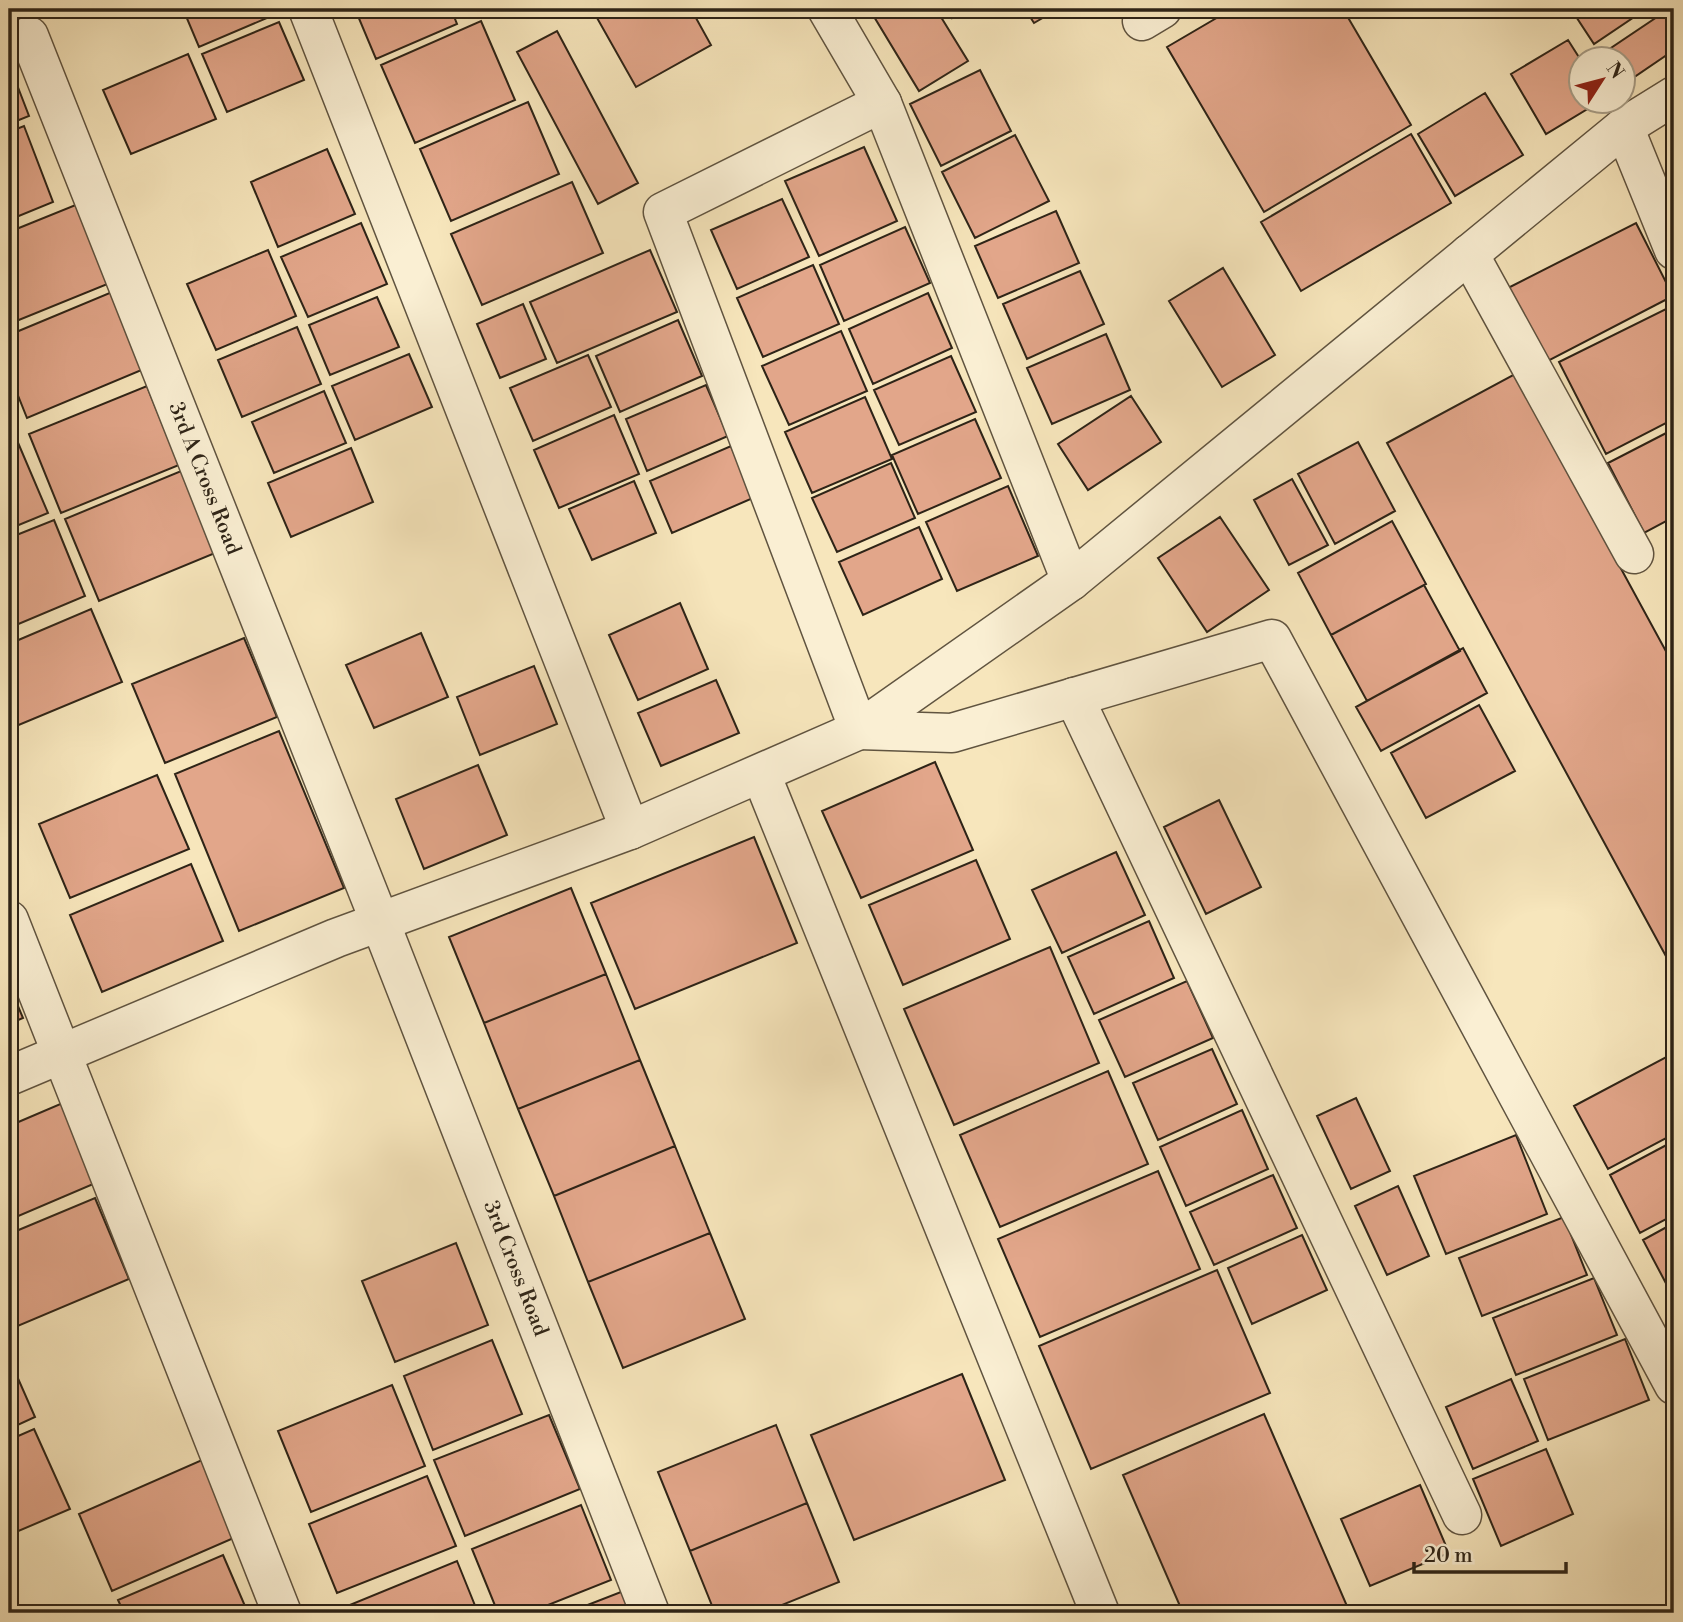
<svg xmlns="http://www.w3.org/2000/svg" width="1683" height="1622" viewBox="0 0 1683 1622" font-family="'Libre Bodoni',serif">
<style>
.building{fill:#e2a68a;stroke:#2e2417;stroke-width:2}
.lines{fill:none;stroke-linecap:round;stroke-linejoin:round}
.minor-casing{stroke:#605440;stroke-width:41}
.minor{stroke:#faefd3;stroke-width:38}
.labels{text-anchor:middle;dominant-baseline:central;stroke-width:5;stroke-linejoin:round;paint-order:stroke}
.street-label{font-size:21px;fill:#2e2417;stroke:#faefd3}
</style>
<rect width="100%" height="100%" fill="#f7e6bc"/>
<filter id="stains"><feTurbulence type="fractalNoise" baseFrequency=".00286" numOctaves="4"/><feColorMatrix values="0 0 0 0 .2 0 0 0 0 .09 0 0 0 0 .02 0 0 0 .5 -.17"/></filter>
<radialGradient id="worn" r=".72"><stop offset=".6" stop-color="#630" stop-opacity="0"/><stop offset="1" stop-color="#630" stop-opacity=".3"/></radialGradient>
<!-- building -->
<path class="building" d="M183,9H279L281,12L199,47Z
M355,9H451L457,24L376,59Z
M592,9H691L711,45L636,87Z
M883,9H936L968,61L919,91L873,15Z
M947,9H967L952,18Z
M1025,9H1058L1034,23Z
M1232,9H1343L1411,125L1264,212L1167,47Z
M1571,9H1646L1594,44Z
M1669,9H1674V50L1624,84V60H1593Z
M481,21L515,100L415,143L381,65Z
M279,22L304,80L227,112L202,54Z
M557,31L638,183L598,204L517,52Z
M1568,40L1582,62V102H1599L1546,134L1511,74Z
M188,54L216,119L131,154L103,90Z
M9,64L29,116L9,124Z
M980,70L1011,131L941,166L910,104Z
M1485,93L1523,155L1455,196L1418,134Z
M528,102L559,174L451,221L420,149Z
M24,126L53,202L9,220V132Z
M1411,134L1451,203L1301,291L1261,222Z
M1015,135L1049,201L975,238L942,172Z
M864,147L897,221L819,256L785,181Z
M327,149L355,214L278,247L251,182Z
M572,182L603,253L482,305L451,234Z
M782,199L809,257L737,289L711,230Z
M78,204L110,283L9,324V232Z
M1056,211L1079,263L998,298L975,246Z
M361,223L387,284L308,317L281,257Z
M1636,223L1673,296L1544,363L1506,289Z
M905,227L930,283L844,321L820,265Z
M268,250L296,316L216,350L187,284Z
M650,250L677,312L557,363L530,302Z
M813,265L839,324L763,357L737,298Z
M1223,268L1275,355L1222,387L1169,301Z
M1080,271L1104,324L1027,359L1003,304Z
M112,292L144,369L27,418L9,373V335Z
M928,293L952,348L873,384L849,329Z
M377,297L399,347L330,375L309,325Z
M523,304L546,359L500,378L477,324Z
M1672,306L1674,310V419L1606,454L1559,362Z
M678,320L702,376L620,412L596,356Z
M297,327L321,384L242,417L218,360Z
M841,331L867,391L789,425L762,366Z
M1106,334L1130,390L1052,424L1027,368Z
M409,354L432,407L355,440L332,386Z
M588,355L611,407L533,441L510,388Z
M951,356L976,412L899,445L874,390Z
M1515,374L1674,666V971L1387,443Z
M706,385L728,436L647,471L626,419Z
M147,386L179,465L61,513L29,434Z
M324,391L346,443L274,473L252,422Z
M1131,396L1161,442L1088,490L1058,444Z
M865,397L892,459L812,493L785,432Z
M614,415L639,474L559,508L534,450Z
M975,419L1001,478L918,514L892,455Z
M1674,429V517L1644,533L1608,463Z
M16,438L48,513L9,529V441Z
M1358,442L1395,511L1335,544L1298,474Z
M731,446L753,498L672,533L650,481Z
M351,448L373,502L291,537L268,483Z
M891,463L915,518L837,552L812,498Z
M186,469L220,551L99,601L65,519Z
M1292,479L1328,545L1289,565L1254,500Z
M634,481L656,533L592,560L569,509Z
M1008,486L1038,556L957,591L926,522Z
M1220,517L1269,590L1207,632L1158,558Z
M54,520L85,596L9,628V538Z
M1392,521L1426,584L1331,635L1298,573Z
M919,527L942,579L863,615L839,562Z
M1424,585L1460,651L1367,701L1331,635Z
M680,603L708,669L638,700L609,635Z
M91,609L122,682L9,729V644Z
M421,633L448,697L374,728L346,665Z
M244,638L277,717L165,763L132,684Z
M1463,648L1487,693L1381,751L1356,707Z
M534,666L557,724L480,755L457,697Z
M716,680L739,733L661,766L638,713Z
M1479,705L1515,771L1426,818L1391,753Z
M279,731L344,888L239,931L175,774Z
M935,762L973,850L861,898L822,811Z
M478,765L507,835L424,869L396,799Z
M157,775L189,849L70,898L39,824Z
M1219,800L1261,887L1206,914L1164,827Z
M754,837L797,943L635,1009L591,903Z
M1116,852L1145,915L1062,953L1032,890Z
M976,860L1010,939L903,985L869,905Z
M191,864L223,941L102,992L70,915Z
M571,888L606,974L484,1023L449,937Z
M1149,921L1174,978L1094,1014L1068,957Z
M1050,947L1099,1063L954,1125L904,1009Z
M606,974L640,1060L518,1109L484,1023Z
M1187,981L1213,1038L1125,1077L1099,1020Z
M9,985L23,1018L9,1024Z
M1212,1049L1237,1104L1158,1140L1133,1083Z
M1670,1055L1674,1063V1134L1608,1169L1574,1106Z
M640,1060L675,1146L554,1196L518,1109Z
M1108,1071L1148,1164L1000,1227L960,1135Z
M1356,1098L1390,1171L1351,1189L1317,1116Z
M65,1102L98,1182L9,1220V1126Z
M1242,1110L1268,1169L1186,1206L1160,1147Z
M1516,1135L1547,1214L1446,1254L1414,1176Z
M1674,1141V1215L1640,1233L1610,1175Z
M675,1146L710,1233L588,1282L554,1196Z
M1158,1171L1200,1269L1040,1337L998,1239Z
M1273,1175L1297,1228L1214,1265L1190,1212Z
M1398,1186L1429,1256L1387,1275L1355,1206Z
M95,1198L129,1279L13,1328L9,1317V1234Z
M1564,1217L1587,1275L1482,1316L1459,1258Z
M1674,1223V1286L1669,1289L1643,1240Z
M710,1233L745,1319L623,1368L588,1282Z
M1302,1235L1327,1290L1252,1324L1228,1268Z
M456,1243L488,1325L395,1362L362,1281Z
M1217,1270L1270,1393L1091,1469L1039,1346Z
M1594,1278L1617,1335L1516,1375L1493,1318Z
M1625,1339L1649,1400L1548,1440L1524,1379Z
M492,1340L522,1414L433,1450L404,1376Z
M9,1358L35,1417L9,1429Z
M962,1374L1005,1480L854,1540L811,1435Z
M1511,1379L1538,1441L1473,1469L1446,1407Z
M392,1385L425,1466L311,1512L278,1431Z
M1264,1414L1350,1613H1183L1123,1475Z
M549,1415L580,1489L465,1536L434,1460Z
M776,1425L807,1503L690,1551L658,1472Z
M34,1429L70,1509L9,1535V1440Z
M1546,1449L1573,1514L1501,1546L1473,1479Z
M202,1460L236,1537L112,1591L79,1514Z
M427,1476L456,1546L337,1593L309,1524Z
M1420,1485L1449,1553L1370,1586L1341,1519Z
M807,1503L839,1582L762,1613H715L690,1551Z
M581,1505L611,1580L528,1613H498L472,1549Z
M223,1555L248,1613H124L118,1600Z
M457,1561L478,1613H342L340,1609Z
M626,1590L635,1613H567Z"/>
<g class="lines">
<defs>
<g id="minor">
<path d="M308,9L630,830"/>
<path d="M827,9L882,103L1071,581"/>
<path d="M1142,21L1162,9"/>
<path id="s1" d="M29,36L380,922L650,1613"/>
<path d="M882,103L663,212L859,730L952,733L1272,639L1674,1385"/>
<path d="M1624,127L1674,250"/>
<path d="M1469,254L1634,554"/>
<path d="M1074,697L1462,1515"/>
<path d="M761,774L1100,1613"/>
<path d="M9,920L282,1613"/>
<path d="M9,1076L336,938L630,830L859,730L1071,581L1624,127L1674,96"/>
</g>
</defs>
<!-- minor casing -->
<use href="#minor" class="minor-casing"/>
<!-- minor -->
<use href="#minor" class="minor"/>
</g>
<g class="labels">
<!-- street labels -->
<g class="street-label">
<text stroke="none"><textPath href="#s1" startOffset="476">3rd A Cross Road</textPath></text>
<text stroke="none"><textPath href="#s1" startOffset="1325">3rd Cross Road</textPath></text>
</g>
</g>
<!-- margin -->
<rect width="1683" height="1622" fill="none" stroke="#f7e6bc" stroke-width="35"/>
<rect x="10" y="10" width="1662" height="1601" fill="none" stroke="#2e2417" stroke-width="3.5"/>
<rect x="18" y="18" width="1648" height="1587" fill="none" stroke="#2e2417" stroke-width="2"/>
<!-- north arrow -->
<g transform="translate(1602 80) rotate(54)"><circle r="33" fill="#faefd3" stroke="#a89e88" stroke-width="2"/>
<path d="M0-5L12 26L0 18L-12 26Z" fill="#8f2418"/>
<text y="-10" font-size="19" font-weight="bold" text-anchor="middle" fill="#2e2417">N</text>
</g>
<!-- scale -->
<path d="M1414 1562v10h152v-10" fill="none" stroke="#2e2417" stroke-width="3.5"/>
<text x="1424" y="1562" font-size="21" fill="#2e2417" stroke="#faefd3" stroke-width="5" paint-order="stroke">20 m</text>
<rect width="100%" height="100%" filter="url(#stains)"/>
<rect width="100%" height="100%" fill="url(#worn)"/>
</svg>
